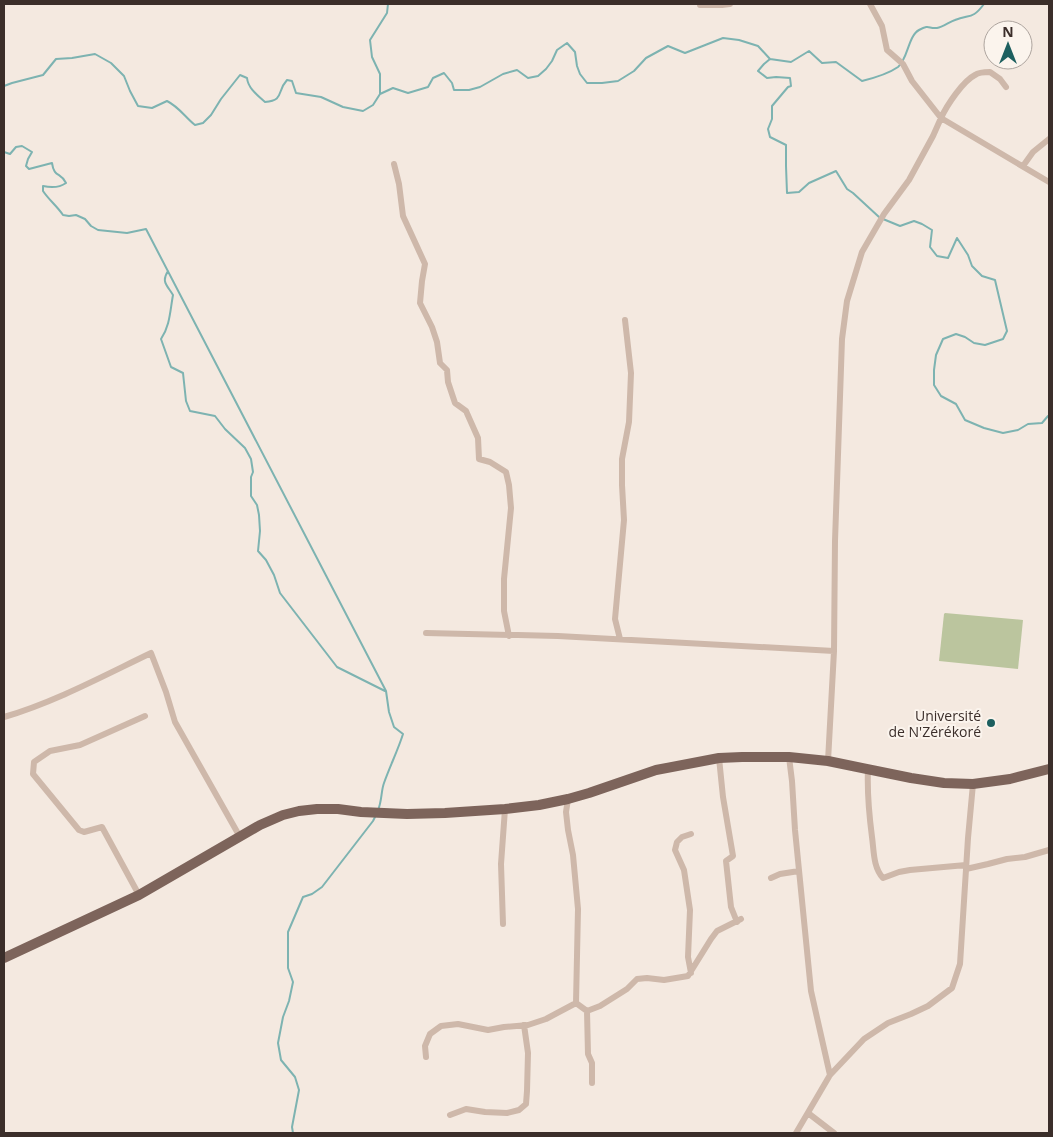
<svg xmlns="http://www.w3.org/2000/svg" width="1053" height="1137" viewBox="0 0 1053 1137" font-family="'Open Sans',sans-serif">
<style>
.green{fill:#bbc59e}
.lines{fill:none;stroke-linecap:round;stroke-linejoin:round}
.stream{stroke:#7db3b1;stroke-width:2}
.minor{stroke:#ceb8aa;stroke-width:6}
.primary{stroke:#7d645b;stroke-width:10}
.poi-dot{fill:#1d5f5f;stroke:#fbf4ed;stroke-width:2}
.labels{text-anchor:middle;dominant-baseline:central;stroke-width:4;stroke-linejoin:round;paint-order:stroke}
.poi-label{font-size:14px;fill:#3b2e2a;stroke:#fbf4ed;text-anchor:end}
</style>
<rect width="100%" height="100%" fill="#f4e9e0"/>
<!-- green -->
<path class="green" d="M945,613L1023,620L1018,669L939,661L944,614Z"/>
<g class="lines">
<!-- stream -->
<path class="stream" d="M770,59L764,64L758,71L767,78L776,77L790,78L791,86L788,87L772,106V119L768,129L770,137L786,145V166L787,193L799,192L809,183L836,171L847,189L853,193L879,217
M4,86L12,83L43,75L56,59L72,58L95,54L111,63L124,76L130,91L138,106L152,108L167,101C179,107 185,117 195,125L203,123L211,115L221,99L240,75L247,78C248,88 257,95 265,102C285,100 276,92 287,80L292,81L296,93L321,97L343,107L363,111L373,105L380,94L393,88L408,93L428,87L433,78L444,73L452,83L454,90H469L480,87L503,74L517,70L528,78L538,76L546,69L552,61L557,50L567,43L575,52L577,66L580,74L587,83H602L618,81L634,71L646,58L668,46L685,53L723,38L739,40L758,46L770,59L791,62L809,51L822,63L836,62L862,81C874,78 888,74 898,67C908,59 908,36 919,30C930,24 928,29 937,28C943,27 949,22 955,20C970,14 972,20 984,4
M380,94V74L372,57L370,40L387,13L388,4
M4,152L10,154L16,147L22,146L32,152L28,159L26,166L29,169L52,163C54,178 61,172 66,183C59,188 52,188 43,186V191C49,200 57,206 63,215L69,216L76,215L85,219L91,226L98,230L127,233L146,229L386,691L389,712L394,727L403,734C398,750 390,766 384,783C381,791 382,801 378,810
M883,219L900,226L914,221L922,224L932,230L930,247L937,256L948,258L957,238L968,255L972,266L982,276L995,280L1007,331L1003,339L985,345L974,343L965,337L956,334L943,339L936,355L934,370V385L941,396L956,404L965,420L984,428L1003,433L1018,430L1028,424L1042,423L1048,416H1049
M168,271C161,282 167,285 173,295C170,311 170,326 161,339L171,367L183,373L186,401L190,411L215,416L225,429L245,448L251,459L253,472L251,477V496L257,505L259,515L260,531L258,551L266,560L274,575L280,593L337,667L385,691
M293,1133L292,1127L299,1090L295,1077L281,1060L278,1043L283,1017L289,1001L293,982L288,968V932L303,897L312,894L322,887L373,821L375,817"/>
<!-- minor -->
<path class="minor" d="M870,4L882,26L887,50L903,64L912,81L941,118C947,105 963,81 975,75C979,72 985,72 990,72L1000,79L1006,87
M700,5H722L730,4
M394,164L399,184L403,216L425,264L422,281L420,303L432,327L437,342L440,363L447,370L448,382L455,403L466,411L478,438L479,459L490,462L506,472L509,485L511,508L504,579V611L509,636
M1023,166L1033,152L1049,139
M426,633L558,636L834,651
M620,639L615,619L624,520L622,485V459L629,422L631,373L625,320
M4,717C55,702 103,676 151,653L166,692L175,722L240,837
M789,757L792,781L795,830L811,991L830,1075
M719,758L723,797L733,856L726,861L731,907L737,922
M828,761L834,651L835,541L842,339L847,301L862,252L884,214L909,180L933,136L941,118L1049,182
M868,769C867,792 869,814 872,837C874,851 873,867 883,878L899,872L910,870L966,865
M568,799L566,812L568,830L573,855L578,909L576,1003L587,1011L588,1054L592,1063V1083
M966,869L988,864L1007,859L1025,857L1049,850
M771,878L780,874L799,871
M139,895L102,827L84,832L79,830L33,774L34,762L50,751L80,745L145,716
M503,924L501,864L505,809
M691,973L688,957L690,910L684,870L675,850L677,842L682,837L691,834
M587,1011L600,1006L627,989L637,979L647,978L664,980L688,976L711,939L717,931L741,919
M426,1057L425,1046L430,1034L441,1026L458,1024L488,1030L504,1027L528,1025L546,1019L576,1003
M808,1113L834,1133
M450,1115L466,1109L485,1112L507,1113L519,1110L526,1104L527,1091L528,1053L524,1025
M796,1133L830,1075L864,1039L888,1023L911,1014L928,1006L952,988L960,964L968,838L973,784"/>
<!-- primary -->
<path class="primary" d="M4,958L139,895L260,825L283,815L299,811L317,809H338L361,812L407,814L445,813L505,809L539,805L568,799L589,793L656,770L719,758L742,757H789L828,761L911,778L944,783L973,784L1010,779L1049,769"/>
</g>
<!-- markers -->
<circle class="poi-dot" cx="991" cy="723" r="5"/>
<g class="labels">
<!-- poi labels -->
<g class="poi-label">
<text x="981" y="715">Université<tspan x="981" dy="16">de N'Zérékoré</tspan></text>
</g>
</g>
<!-- border -->
<rect width="1053" height="1137" fill="none" stroke="#3b2e2a" stroke-width="10"/>
<!-- north arrow -->
<g transform="translate(1008 45)"><circle r="24" fill="#fbf4ed" stroke="#aea59f"/>
<path d="M0-4L9 19L0 12L-9 19Z" fill="#1d5f5f"/>
<text y="-8" font-size="14" font-weight="bold" text-anchor="middle" fill="#3b2e2a">N</text>
</g>
</svg>
